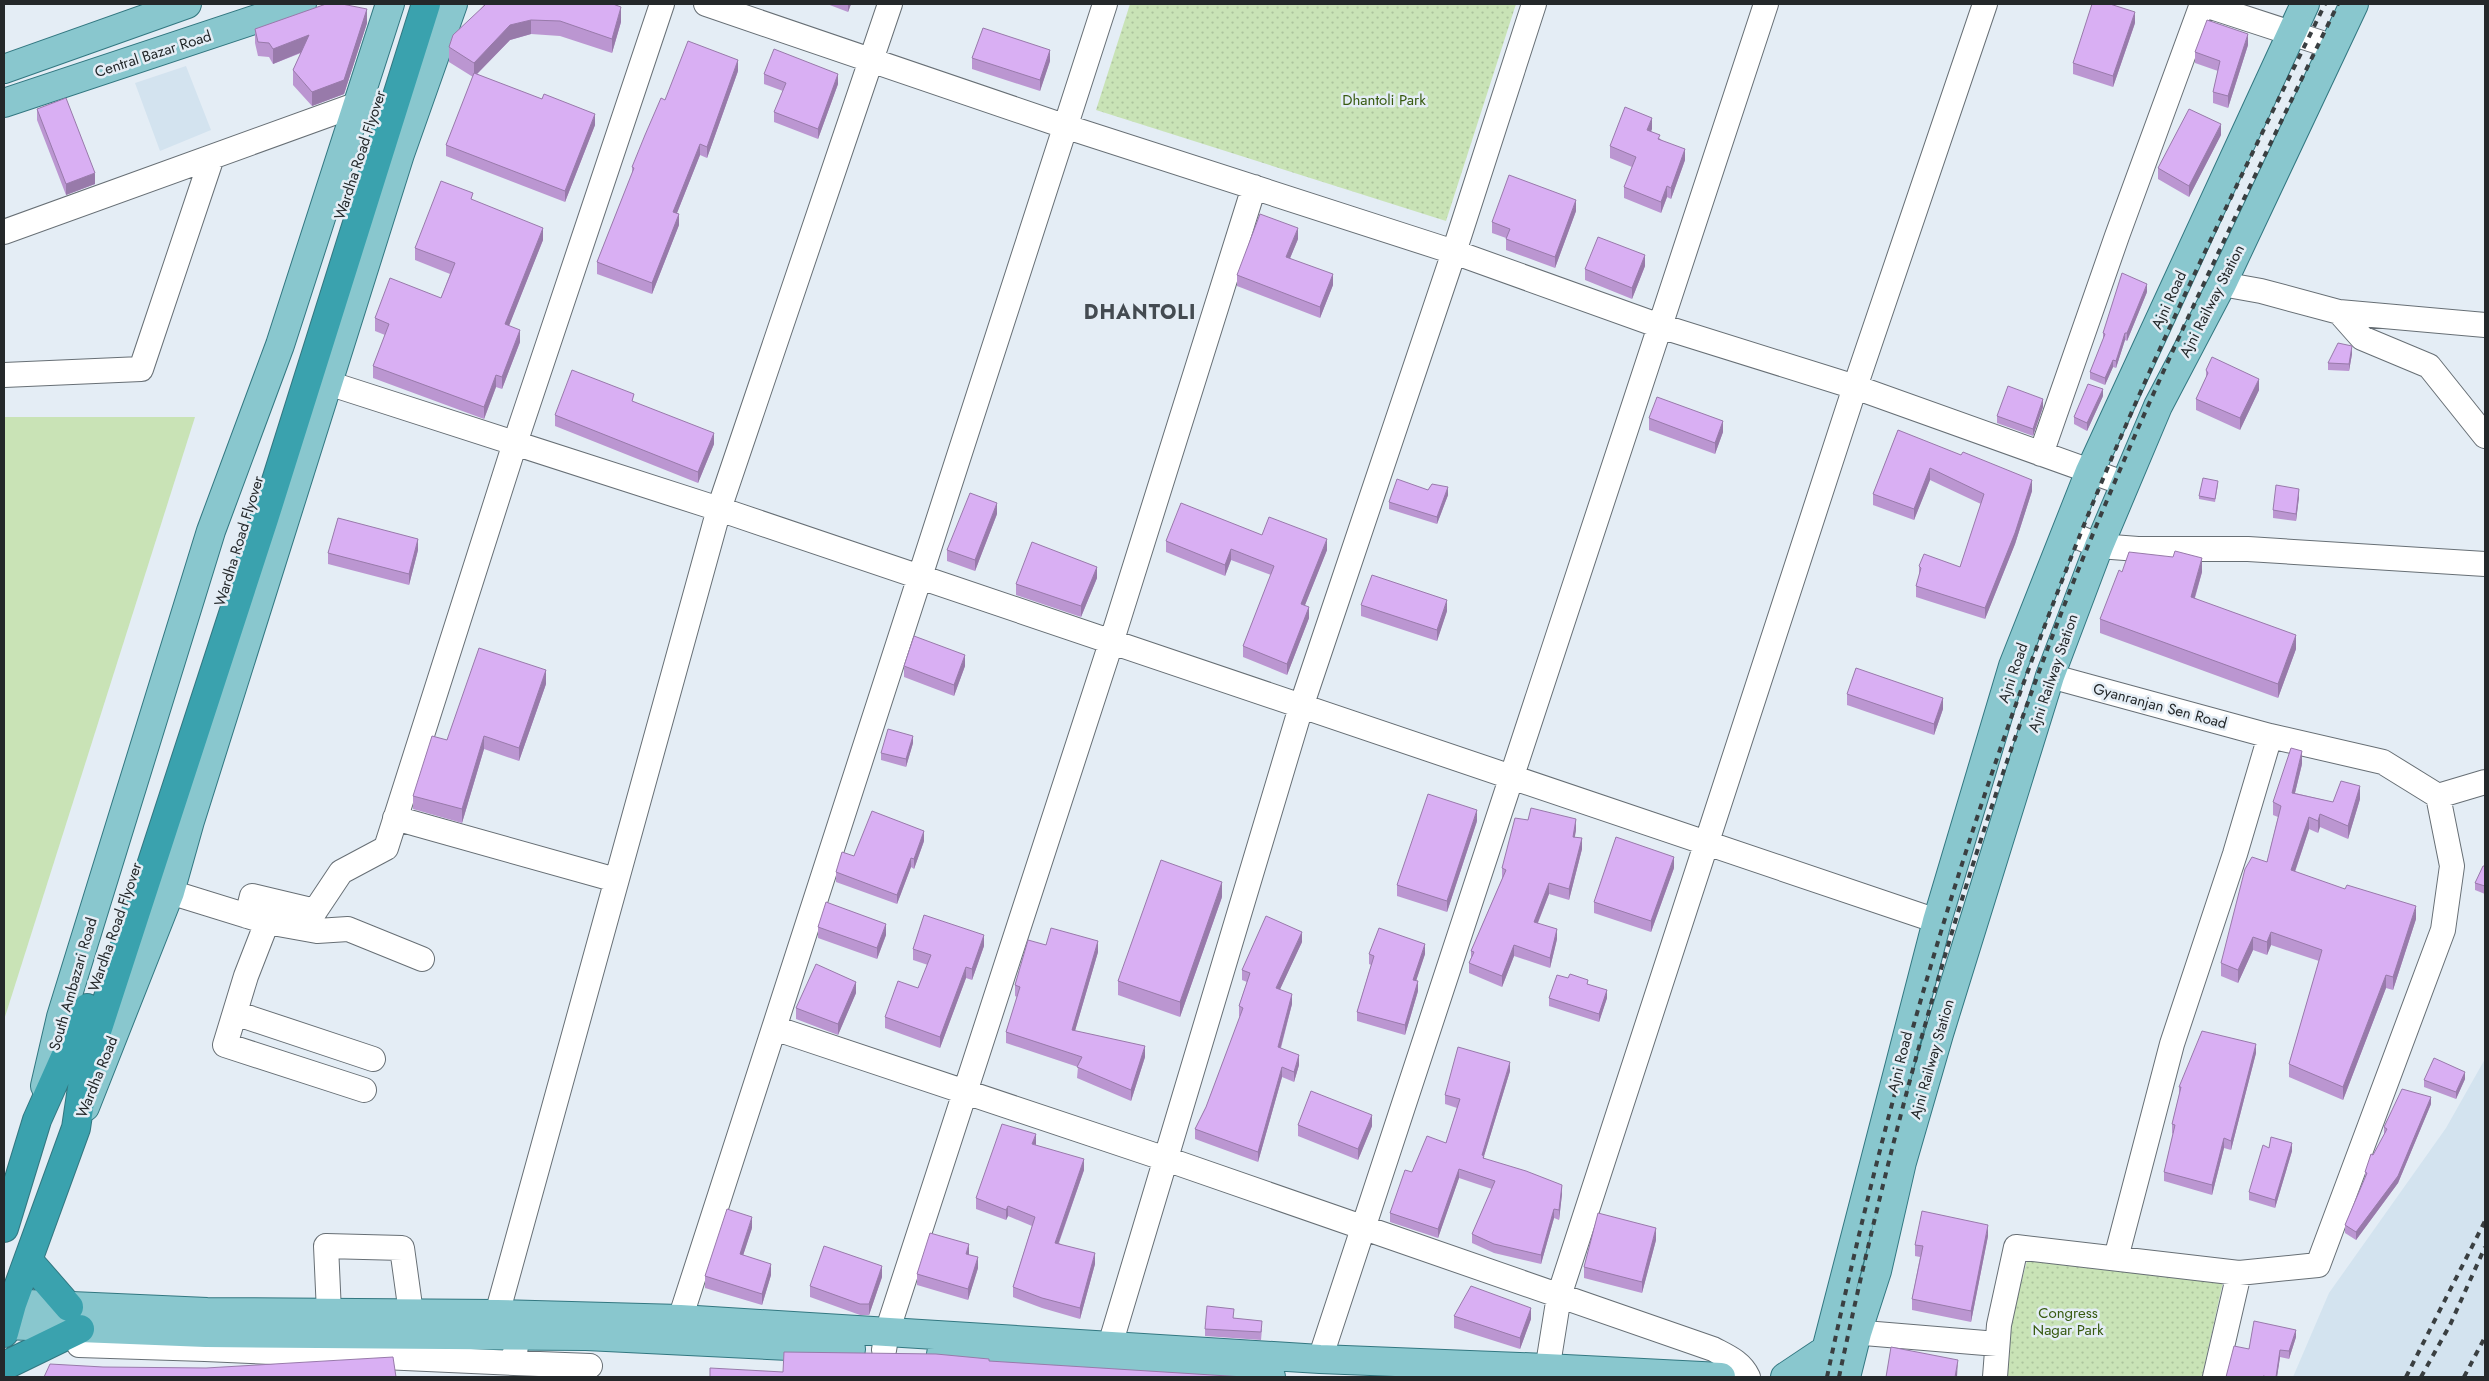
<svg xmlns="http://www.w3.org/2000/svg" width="2489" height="1381" viewBox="0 0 2489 1381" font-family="Jost,sans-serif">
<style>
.built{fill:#d3e3ef}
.grass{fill:#c9e3b6}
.park{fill:url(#park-dots)}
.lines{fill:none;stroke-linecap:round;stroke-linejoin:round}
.minor-casing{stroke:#676f75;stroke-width:26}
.major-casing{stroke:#327780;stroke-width:30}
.highway-casing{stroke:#327780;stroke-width:30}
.minor{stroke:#fff;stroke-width:24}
.major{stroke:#89c7ce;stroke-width:28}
.highway{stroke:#3aa2ae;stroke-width:28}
.rail{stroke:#3a3f41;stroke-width:4;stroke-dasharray:6 6;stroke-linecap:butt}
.wall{fill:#bb96d1}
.shaded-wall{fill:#987aaa}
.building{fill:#d9aff3;stroke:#987aaa}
.labels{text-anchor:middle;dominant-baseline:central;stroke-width:5;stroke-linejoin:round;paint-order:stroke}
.street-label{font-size:15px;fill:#24282a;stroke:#e4edf5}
.park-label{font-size:15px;fill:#375a10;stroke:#e4edf5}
.district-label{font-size:20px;font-weight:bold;letter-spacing:1px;fill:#444b51;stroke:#e4edf5}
</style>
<defs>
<pattern id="park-dots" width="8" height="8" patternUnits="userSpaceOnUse" patternTransform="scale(1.25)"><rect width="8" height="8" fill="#c9e3b6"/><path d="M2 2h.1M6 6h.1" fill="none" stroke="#acc39d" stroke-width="1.8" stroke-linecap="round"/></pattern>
</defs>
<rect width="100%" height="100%" fill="#e4edf5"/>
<!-- built -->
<path class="built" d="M186,66L211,130L160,151L135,83Z
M2485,1059V1377H2293L2329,1293L2446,1128Z"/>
<!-- grass -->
<path class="grass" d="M4,417H195L4,1020Z"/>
<!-- park -->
<path class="park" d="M1130,4H1516L1446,221L1096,110Z
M2027,1261L2223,1282L2202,1377H2006L2009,1327Z"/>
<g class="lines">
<defs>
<path id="minor" d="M706,4L1067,127L1454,252L1660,326L1855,387L2126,484
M4,232L358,104
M2222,284L2261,291L2339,312L2485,325
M2339,312L2362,338L2429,366L2485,436
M4,375L141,369L212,157
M328,383L719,509L1937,921
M2041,454L2117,236L2202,4L2334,47
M2066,532L2099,546L2138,549H2248L2485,564
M2438,796L2485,782
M395,818L616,880
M170,892L267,922L317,931L348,929L422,959
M247,916L252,896L315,911L341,872L386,848L515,443L662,4
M267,922L246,976L225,1045L364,1090
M235,1013L373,1059
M774,1028L1166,1159L1713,1349C1728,1357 1741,1362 1748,1377
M2116,1258L2172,1044L2235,854L2270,736
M329,1312L326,1246L402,1248L411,1313
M497,1314L719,509L890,4
M1840,1331L1997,1344
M678,1336L680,1319L1105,4
M79,1345L205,1349V1334
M205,1349L514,1363L517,1336
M884,1350L887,1332L1111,643L1254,187
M1320,1359L1766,4
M514,1363L590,1366
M1108,1363L1110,1345L1301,707L1454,252L1534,4
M1546,1377L1559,1296L1855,387L1985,4
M1995,1377L1999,1325L2016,1247L2239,1273L2318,1265L2443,930L2452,866L2438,796L2383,762L2270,736L2050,676
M2215,1377L2239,1273"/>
<path id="major" d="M4,69L187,4
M4,103L302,4
M45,1086L61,1017L211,531L280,345L390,4
M85,1107L170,892L190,821L400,154L453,4
M4,1303L207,1312L497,1314L680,1319L1320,1359L1546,1368L1721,1377
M4,1325L206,1333L586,1336L851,1349
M941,1354L1271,1377
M1785,1377L1827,1349
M1819,1377L1937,921L2013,666L2090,471L2305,4
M1846,1377L1857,1333L1877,1271L1902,1162L1939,1034L2050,676L2099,546L2158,406L2222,284L2354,4"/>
<path id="highway" d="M4,1228L37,1120L87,1008
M28,1260L69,1307
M4,1333L12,1304L76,1128L85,1068L264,519L426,4
M4,1366L80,1329"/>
</defs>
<!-- minor casing -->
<use href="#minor" class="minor-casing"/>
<!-- major casing -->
<use href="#major" class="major-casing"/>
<!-- highway casing -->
<use href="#highway" class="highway-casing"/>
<!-- minor -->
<use href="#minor" class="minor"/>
<!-- major -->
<use href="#major" class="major"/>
<!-- highway -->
<use href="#highway" class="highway"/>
<!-- rail -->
<path class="rail" d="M1827,1377C1885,1103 1963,834 2065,573C2140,379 2234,191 2325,4
M1839,1377C1897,1104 1973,833 2077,573C2155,379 2247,192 2338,4
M2406,1377L2485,1221
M2421,1377L2450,1325L2485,1247
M2464,1377L2485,1337"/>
</g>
<!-- wall -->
<path class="wall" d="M827,4H851L848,12Z
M484,5L621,22L612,53L560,36L531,34L510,40L477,74L595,125L565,202L446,156V145L473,77L449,62V47Z
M367,23L344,94L312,106L293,85V70L301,53L273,64L269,57L258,56L255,43V29Z
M2135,23L2113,87L2073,74V63Z
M2248,45L2228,108L2213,103V92L2218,71L2195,63V52Z
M972,58L1050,61L1040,91L972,69Z
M738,71L707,158L700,155L677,213L679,225L652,294L597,274V262L632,174V167Z
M764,74L838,84L818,139L774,122V112L783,91L764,84Z
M37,109L95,184L66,195L37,120Z
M1652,129L1651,131L1685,160L1671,199L1667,197L1661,213L1624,198V187L1632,167L1610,158V146Z
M2221,135L2189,197L2158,179V168Z
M473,200L543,240L509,325L520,342L502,389L496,387L484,419L373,378V366L385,335L375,331V318L441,298L450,274L415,260V248Z
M1576,211L1555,268L1506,250V238L1492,233V222Z
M1298,239L1290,258L1333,285L1320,318L1237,286V275Z
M1645,266L1632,299L1585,280V269Z
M2147,292L2127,341L2125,340L2116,368L2113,367L2105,385L2090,379V372L2103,340V333Z
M2352,354L2349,371L2328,370V363Z
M2206,370L2259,390L2240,430L2196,410V399L2206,378Z
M2103,396L2087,431L2074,424V417Z
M634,402L714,444L698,483L555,426V415Z
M2043,407L2033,436L1997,423V416Z
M1649,418L1723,432L1715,454L1649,430Z
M1898,430L2032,491L2015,544L1985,619L1916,597V586L1919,576V566L1960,567L1981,504L1930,480L1914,520L1873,505V494Z
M2218,485L2215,502L2199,499V496Z
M1428,490L1448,495L1437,524L1389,509V502Z
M2299,497L2296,521L2273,518V510Z
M997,514L975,571L947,561V550Z
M1262,535L1327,550L1305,605L1309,618L1287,675L1243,657V646L1271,575L1231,560L1225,576L1166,552V541Z
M418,550L409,585L328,564V553Z
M2122,572H2202L2195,598L2296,649L2278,698L2100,633V619Z
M1097,578L1081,617L1016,595V584Z
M1361,605L1447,611L1437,641L1361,616Z
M904,666H965L954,696L904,677Z
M546,684L519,761L484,749L462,823L413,809V796L447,740Z
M1847,694L1943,709L1934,735L1847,705Z
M913,743L906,767L881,760V753Z
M2302,764L2295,793L2333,802L2360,799L2348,839L2320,827L2318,833L2309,829L2295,872L2416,919L2393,990L2386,988L2343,1100L2289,1077V1064L2319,961L2271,945L2267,955L2253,950L2238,983L2221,976V963L2267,862L2278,817L2273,815V802Z
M1477,821L1447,912L1397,896V885Z
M1576,830L1574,838L1582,849L1569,900L1549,894L1538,923L1557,939L1550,968L1514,956L1502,987L1469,973V963L1471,958V951L1502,879V868Z
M924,841L914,869L911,867L897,904L836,882V872Z
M2485,866V894L2475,890V883Z
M1674,868L1651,932L1594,913V902Z
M1222,897L1180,1017L1118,995V981Z
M818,927L886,935L877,959L818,938Z
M1302,942L1280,989L1292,1004L1281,1048L1299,1065L1294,1082L1282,1077L1258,1162L1195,1139V1129L1206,1107L1240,1017L1239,1016V1006L1247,982L1242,980V970Z
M1046,945L1098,952L1075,1031L1145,1057L1131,1101L1077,1078L1078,1067L1006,1043V1032L1017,997L1015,996V985Z
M984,946L972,980L966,978L940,1048L885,1028V1017L918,988L928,965L913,960V949Z
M1369,954H1425L1416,981L1418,991L1405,1035L1357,1021V1012L1371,965L1369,964Z
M1588,985L1607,998L1599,1022L1549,1006V998Z
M856,993L838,1035L796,1019V1008Z
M2256,1053L2231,1150L2224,1148L2212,1195L2164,1181V1172L2173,1134L2172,1133V1124L2179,1095V1087Z
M1510,1071L1484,1156V1158L1562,1194L1559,1220L1554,1218L1541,1264L1494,1253L1472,1243V1234L1492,1189L1459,1178L1438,1238L1390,1222V1213L1446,1143L1457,1108L1445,1104V1095Z
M2465,1079L2456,1099L2424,1087V1080Z
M2431,1104L2398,1183L2356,1240L2345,1233V1225L2365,1179V1172L2384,1135V1127Z
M1298,1125L1372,1126L1358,1160L1298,1136Z
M1036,1145L1084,1170L1059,1243L1095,1264L1080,1319L1042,1308L1013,1297V1287L1032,1226L1008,1216L1006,1220L976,1209V1198Z
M2269,1148L2292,1151L2275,1208L2249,1200V1192Z
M752,1228L743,1255L771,1275L762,1305L705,1288V1276Z
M1988,1236L1971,1322L1912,1310V1299L1920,1257L1915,1256V1245Z
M1656,1240L1642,1293L1584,1278V1267Z
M969,1255L978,1268L968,1300L917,1285V1274Z
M882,1277L869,1315H860L810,1297V1286Z
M1454,1316L1531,1319L1520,1349L1454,1328Z
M1234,1318L1262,1329L1261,1340L1205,1336V1329Z
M2296,1337L2289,1359L2280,1357L2277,1377H2226L2249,1349Z"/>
<!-- shaded-wall -->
<path class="shaded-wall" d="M848,4H851L848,12Z
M621,7V22L612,53V39Z
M367,9V23L344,94L312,106V92Z
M2135,12V23L2113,87V76Z
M531,20V34L510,40L474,77V63L510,25Z
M2248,34V45L2228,108V96Z
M309,35V49L273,64V49Z
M1050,50V61L1040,91V80Z
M738,60V71L707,158V147Z
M838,74V84L818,139V129Z
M595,114V125L565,202V191Z
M1652,118V129L1647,141V130Z
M2221,124V135L2189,197V186Z
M700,144V155L673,223V212Z
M1685,149V160L1671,199V188Z
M95,173V184L66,195V184Z
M1667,186V197L1661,213V202Z
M1576,200V211L1555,268V257Z
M679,214V225L652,294V283Z
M543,228V240L505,336V324Z
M1298,228V239L1286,268V257Z
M1645,255V266L1632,299V288Z
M1333,274V285L1320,318V307Z
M2147,284V292L2127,341V333Z
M520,330V342L502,389V377Z
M2125,333V340L2116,368V361Z
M2352,346V354L2349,371V364Z
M2113,360V367L2105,385V378Z
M496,375V387L484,419V407Z
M2259,379V390L2240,430V418Z
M2103,389V396L2087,431V423Z
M2043,399V407L2033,436V429Z
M1723,421V432L1715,454V443Z
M714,433V444L698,483V472Z
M1930,468V480L1914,520V509Z
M2032,480V491L2015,544L1985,619V608Z
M1448,487V495L1437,524V517Z
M2299,489V497L2296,521V514Z
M997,503V514L975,571V560Z
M418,539V550L409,585V574Z
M1327,539V550L1301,615V604Z
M1231,549V560L1225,576V565Z
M2202,558V572L2191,610V597Z
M1097,567V578L1081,617V606Z
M1447,600V611L1437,641V630Z
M1309,607V618L1287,675V664Z
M2296,635V649L2278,698V684Z
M965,655V666L954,696V685Z
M546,670V684L519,761V748Z
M1943,698V709L1934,735V724Z
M484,736V749L462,823V809Z
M913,736V743L906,767V759Z
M2302,751V764L2292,805V793Z
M2360,786V799L2348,839V826Z
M1477,810V821L1447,912V901Z
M2320,814V827L2318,833V821Z
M2309,817V829L2291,883V870Z
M1576,819V830L1573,848V837Z
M924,831V841L914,869V859Z
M1582,838V849L1569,900V889Z
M1674,857V868L1651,932V921Z
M911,858V867L897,904V895Z
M1222,882V897L1180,1017V1002Z
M1549,883V894L1534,932V922Z
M2416,906V919L2393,990V977Z
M886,924V935L877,959V948Z
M1557,929V939L1550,968V958Z
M1302,932V942L1276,998V988Z
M2271,932V945L2267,955V942Z
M984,935V946L972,980V969Z
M2253,937V950L2238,983V970Z
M1098,941V952L1072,1041V1030Z
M1425,944V954L1413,990V980Z
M1514,945V956L1502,987V976Z
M966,967V978L940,1048V1037Z
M2386,975V988L2343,1100V1087Z
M1418,981V991L1405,1035V1025Z
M856,982V993L838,1035V1024Z
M1607,990V998L1599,1022V1014Z
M1292,994V1004L1278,1057V1047Z
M2256,1044V1053L2231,1150V1141Z
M1145,1046V1057L1131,1101V1090Z
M1299,1055V1065L1294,1082V1072Z
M1510,1062V1071L1484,1156V1165L1482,1155Z
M1282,1067V1077L1258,1162V1152Z
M2465,1072V1079L2456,1099V1092Z
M2431,1097V1104L2398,1183L2356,1240V1232Z
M1372,1115V1126L1358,1160V1149Z
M1036,1134V1145L1032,1144Z
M2224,1138V1148L2212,1195V1185Z
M2292,1143V1151L2275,1208V1200Z
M1084,1159V1170L1055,1253V1243Z
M1459,1169V1178L1438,1238V1229Z
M1562,1185V1194L1559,1220V1210Z
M1008,1206V1216L1006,1220V1210Z
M1554,1209V1218L1541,1264V1255Z
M752,1217V1228L740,1265V1254Z
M1988,1225V1236L1971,1322V1311Z
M1656,1228V1240L1642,1293V1282Z
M969,1244V1255L966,1254Z
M1095,1253V1264L1080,1319V1308Z
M978,1257V1268L968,1300V1289Z
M771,1264V1275L762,1305V1294Z
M882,1266V1277L869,1315V1304Z
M1531,1308V1319L1520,1349V1338Z
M2296,1330V1337L2289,1359V1351Z
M2280,1350V1357L2277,1377H2276Z
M1958,1360L1957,1377H1955Z"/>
<!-- building -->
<path class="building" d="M326,4H342L367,9L344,80L312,92L293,70L309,35L273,49L269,43L258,42L255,29Z
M486,4H613L621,7L612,39L560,21L531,20L510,25L474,63L449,47L453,35Z
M2092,4H2110L2135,12L2113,76L2073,63Z
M2207,20L2248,34L2228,96L2213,92L2220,61L2195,52Z
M983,28L1050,50L1040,80L972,58Z
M688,41L738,60L707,147L700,144L673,212L679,214L652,283L597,262L634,168L632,167L645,135L661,98L665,100Z
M774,49L838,74L818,129L774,112L786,83L764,74Z
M474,73L542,99L544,94L595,114L565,191L446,145Z
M66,98L95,173L66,184L37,109Z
M1625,107L1652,118L1647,130L1660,135L1658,139L1685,149L1671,188L1667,186L1661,202L1624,187L1636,157L1610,146Z
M2189,109L2221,124L2189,186L2158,168Z
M1509,175L1576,200L1555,257L1506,239L1510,229L1492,222Z
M441,181L473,193L471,199L543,228L505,324L520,330L502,377L496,375L484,407L373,366L389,324L375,318L390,278L441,298L455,263L415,248Z
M1260,214L1298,228L1286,257L1333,274L1320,307L1237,275Z
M1598,237L1645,255L1632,288L1585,269Z
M2122,273L2147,284L2127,333H2125L2116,361L2113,360L2105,378L2090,372L2105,334L2103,333Z
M2338,343L2352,346L2349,364L2328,363Z
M2212,357L2259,379L2240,418L2196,399L2208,373L2206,370Z
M572,370L634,394L632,401L714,433L698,472L555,415Z
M2088,384L2103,389L2087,423L2074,417Z
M2008,386L2043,399L2033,429L1997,416Z
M1657,397L1723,421L1715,443L1649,418Z
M1898,430L1961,455L1963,452L2032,480L2015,533L1985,608L1916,586L1921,568L1919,566L1924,554L1960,567L1984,494L1930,468L1914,509L1873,494Z
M2203,478L2218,481L2215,499L2199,496Z
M1397,479L1428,490L1432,484L1448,487L1437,517L1389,502Z
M2276,485L2299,489L2296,514L2273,510Z
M970,493L997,503L975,560L947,550Z
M1181,503L1262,535L1269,517L1327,539L1301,604L1309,607L1287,664L1243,646L1274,566L1231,549L1225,565L1166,541Z
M338,518L418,539L409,574L328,553Z
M1032,542L1097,567L1081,606L1016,584Z
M2175,551L2202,558L2191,597L2296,635L2278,684L2100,619L2119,570L2122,572L2129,552L2173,557Z
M1372,575L1447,600L1437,630L1361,605Z
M914,636L965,655L954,685L904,666Z
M479,648L546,670L519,748L484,736L462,809L413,796L432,736L447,740Z
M1856,668L1943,698L1934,724L1847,694Z
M888,729L913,736L906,759L881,753Z
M2291,748L2302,751L2292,793L2333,802L2341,781L2360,786L2348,826L2320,814L2318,821L2309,817L2291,870L2345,889L2347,885L2416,906L2393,977L2386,975L2343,1087L2289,1064L2322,950L2271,932L2267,942L2253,937L2238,970L2221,963L2245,869L2252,857L2267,862L2281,806L2273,802Z
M1428,794L1477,810L1447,901L1397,885Z
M1531,808L1576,819L1573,837L1582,838L1569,889L1549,883L1534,922L1557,929L1550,958L1514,945L1502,976L1469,963L1474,952L1471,951L1506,870L1502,868L1515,818L1528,820Z
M872,811L924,831L914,859L911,858L897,895L836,872L842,852L854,856Z
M1616,837L1674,857L1651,921L1594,902Z
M1161,860L1222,882L1180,1002L1118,981Z
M2483,866H2485V886L2475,883Z
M826,902L886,924L877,948L818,927Z
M924,915L984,935L972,969L966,967L940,1037L885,1017L898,981L918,988L931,955L913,949Z
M1266,916L1302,932L1276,988L1292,994L1278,1047L1299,1055L1294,1072L1282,1067L1258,1152L1195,1129L1206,1107L1243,1008L1239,1006L1250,973L1242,970Z
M1051,928L1098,941L1072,1030L1145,1046L1131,1090L1077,1067L1082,1057L1006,1032L1020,987L1015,985L1028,940L1046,945Z
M1379,928L1425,944L1413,980L1418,981L1405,1025L1357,1012L1374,956L1369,954Z
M816,964L856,982L838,1024L796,1008Z
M1570,974L1588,980L1587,984L1607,990L1599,1014L1549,998L1557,975L1568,978Z
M2202,1031L2256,1044L2231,1141L2224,1138L2212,1185L2164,1172L2175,1125L2172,1124L2181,1087H2179Z
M1458,1047L1510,1062L1482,1155L1484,1156L1483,1158L1526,1171L1562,1185L1559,1210L1554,1209L1541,1255L1494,1244L1472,1234L1495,1181L1459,1169L1438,1229L1390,1213L1405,1170L1412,1172L1427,1136L1446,1143L1460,1099L1445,1095Z
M2434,1058L2465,1072L2456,1092L2424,1080Z
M2402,1089L2431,1097L2398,1176L2356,1232L2345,1225L2367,1173L2365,1172L2371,1154L2373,1155L2387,1129L2384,1127Z
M1311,1091L1372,1115L1358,1149L1298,1125Z
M1002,1124L1036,1134L1032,1144L1084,1159L1055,1243L1095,1253L1080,1308L1042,1298L1013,1287L1035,1217L1008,1206L1006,1210L976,1198Z
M2271,1137L2292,1143L2275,1200L2249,1192L2263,1145L2269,1148Z
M727,1209L752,1217L740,1254L771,1264L762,1294L705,1276Z
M1922,1211L1988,1225L1971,1311L1912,1299L1923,1246L1915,1245Z
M1598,1213L1656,1228L1642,1282L1584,1267Z
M930,1233L969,1244L966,1254L978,1257L968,1289L917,1274Z
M824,1246L882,1266L869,1304H860L810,1286Z
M1471,1286L1531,1308L1520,1338L1454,1316Z
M1207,1306L1234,1309L1233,1318L1262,1321L1261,1332L1205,1329Z
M2254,1321L2296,1330L2289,1351L2280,1350L2276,1377H2268L2263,1376V1377H2226L2234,1346L2249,1349Z
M1891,1347L1958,1360L1955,1377H1886Z
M784,1352L936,1354L989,1359V1361L1244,1377H710V1368L783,1372Z
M393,1357L396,1377H44L50,1364L103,1367L206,1368Z"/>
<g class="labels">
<!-- street labels -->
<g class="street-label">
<text transform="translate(153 54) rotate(-18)">Central Bazar Road</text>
<text transform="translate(360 155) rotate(-72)">Wardha Road Flyover</text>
<text transform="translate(2169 300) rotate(-65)">Ajni Road</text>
<text transform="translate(2212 301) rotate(-63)">Ajni Railway Station</text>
<text transform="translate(239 541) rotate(-73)">Wardha Road Flyover</text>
<text transform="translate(2013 673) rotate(-71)">Ajni Road</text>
<text transform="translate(2053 673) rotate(-71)">Ajni Railway Station</text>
<text transform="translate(2160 706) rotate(15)">Gyanranjan Sen Road</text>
<text transform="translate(115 927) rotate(-71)">Wardha Road Flyover</text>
<text transform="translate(73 984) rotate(-74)">South Ambazari Road</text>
<text transform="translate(1932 1059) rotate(-74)">Ajni Railway Station</text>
<text transform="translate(1900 1062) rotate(-76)">Ajni Road</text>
<text transform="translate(97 1077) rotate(-68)">Wardha Road</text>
</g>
<!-- park labels -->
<g class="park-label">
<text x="1384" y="100">Dhantoli Park</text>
<text x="2068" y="1313">Congress<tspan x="2068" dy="17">Nagar Park</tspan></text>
</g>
<!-- district labels -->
<g class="district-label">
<text x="1140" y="312">DHANTOLI</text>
</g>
</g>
<!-- border -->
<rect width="2489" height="1381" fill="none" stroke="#24282a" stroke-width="10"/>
</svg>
